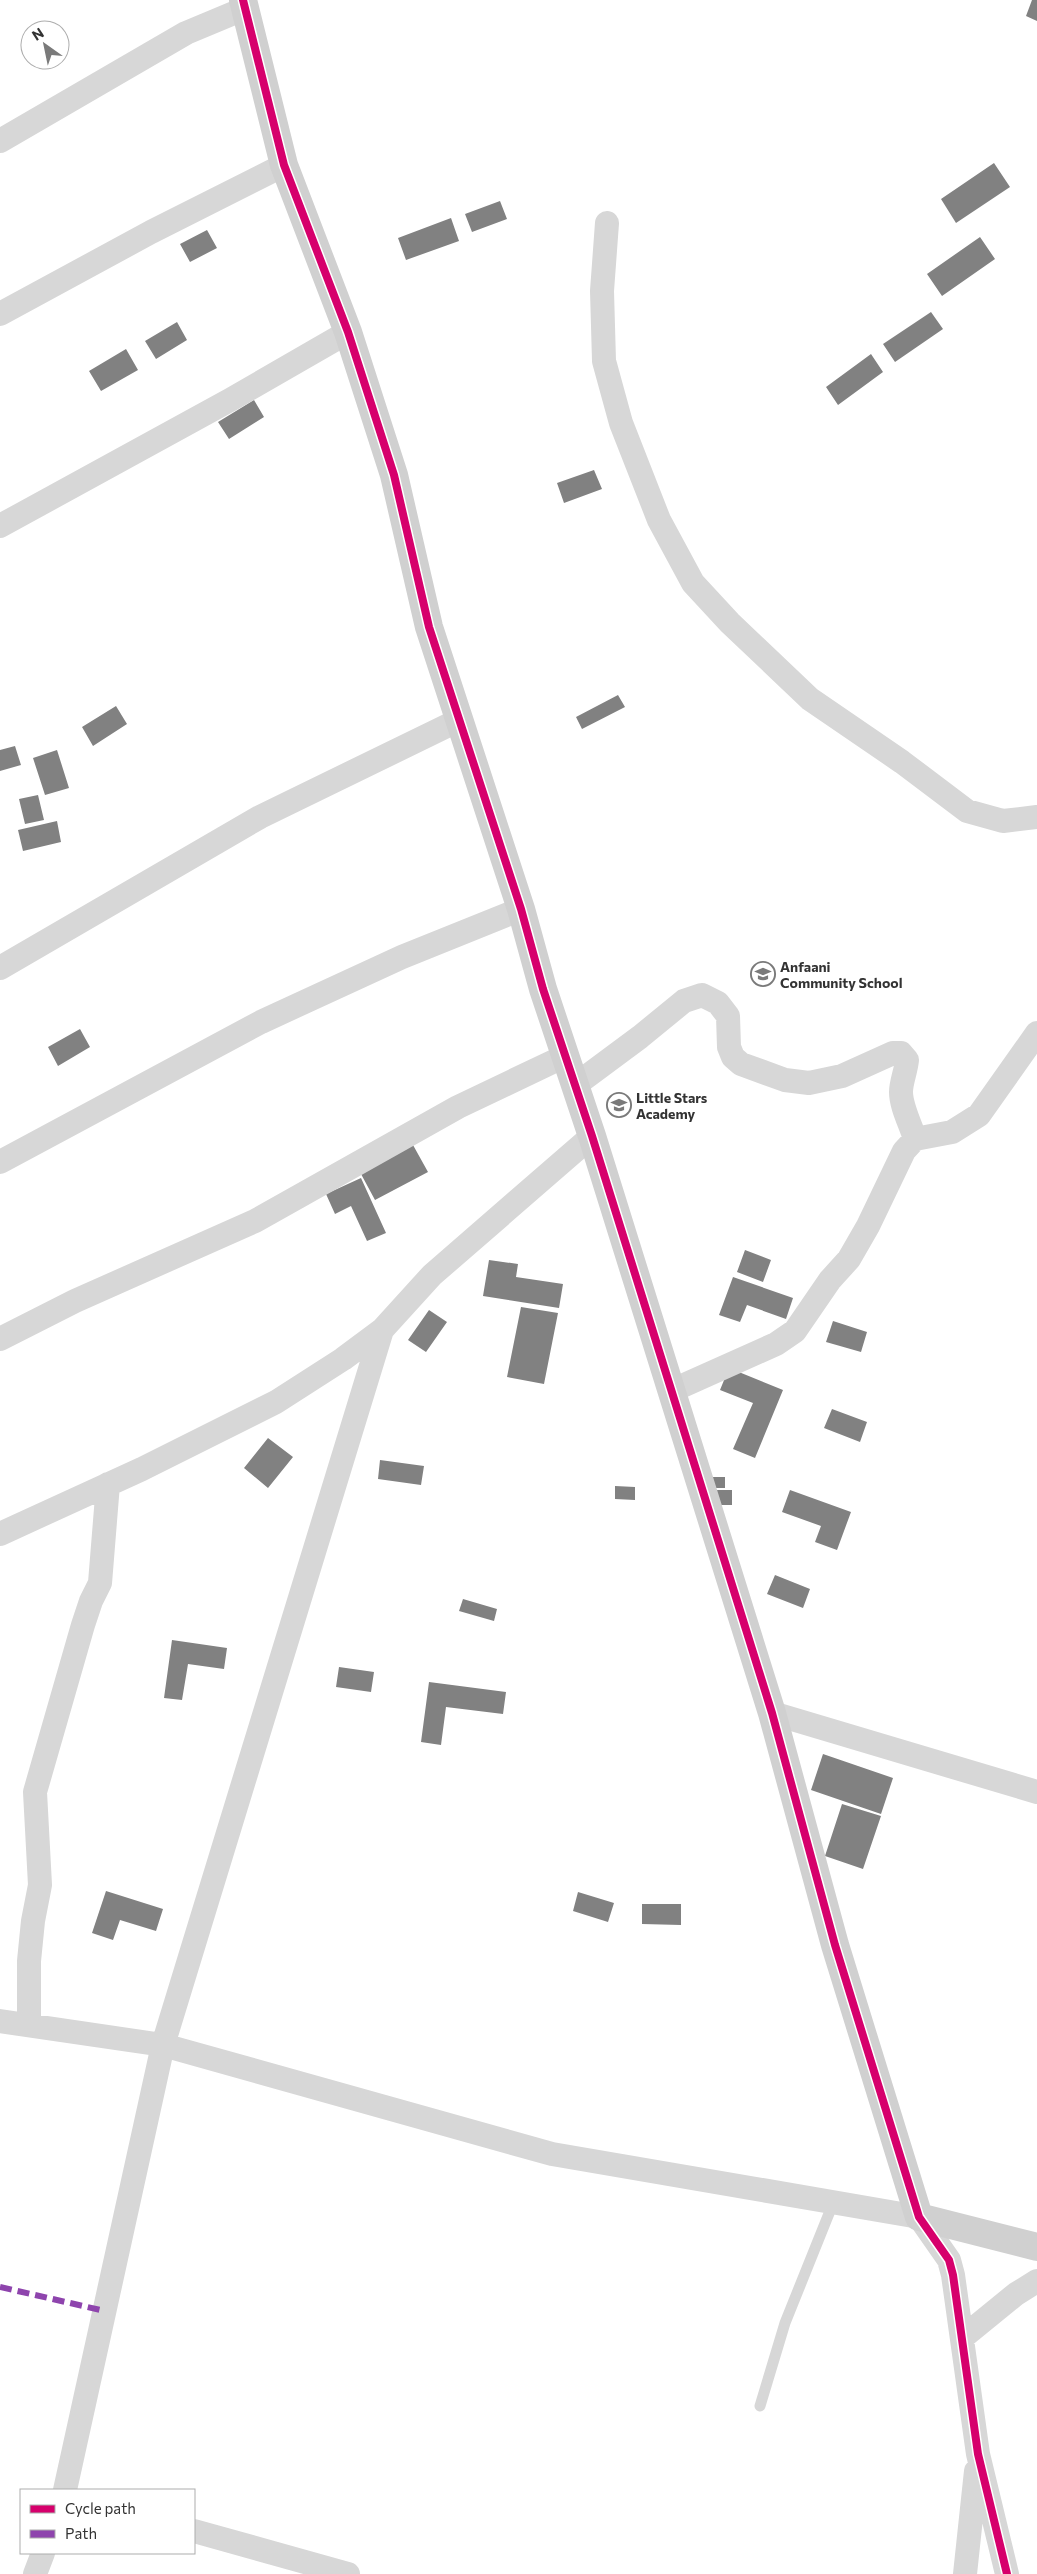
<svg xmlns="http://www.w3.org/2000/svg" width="1037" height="2574" viewBox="0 0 1037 2574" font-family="Commissioner,sans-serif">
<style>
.building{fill:#818181}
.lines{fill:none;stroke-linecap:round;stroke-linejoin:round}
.lane{stroke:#d7d7d7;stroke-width:11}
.street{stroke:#d7d7d7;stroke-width:24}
.secondary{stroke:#d0d0d0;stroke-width:28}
.quiet{stroke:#8e44ad;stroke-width:6;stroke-dasharray:12 6;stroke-linecap:butt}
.cycleway-casing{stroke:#fff;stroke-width:11}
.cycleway{stroke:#d6006c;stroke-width:8}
.labels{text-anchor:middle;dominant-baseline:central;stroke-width:5;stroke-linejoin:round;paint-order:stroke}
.poi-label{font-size:14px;font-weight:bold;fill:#333;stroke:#fff;text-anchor:start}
</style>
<rect width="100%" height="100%" fill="#fff"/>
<!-- building -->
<path class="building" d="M1032,0H1037V21L1026,16Z
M994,163L1010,187L956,223L941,199Z
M500,201L507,219L472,232L465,214Z
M451,218L459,241L406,260L398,238Z
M207,230L217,248L190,262L180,244Z
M980,237L995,259L942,296L927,274Z
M931,312L943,329L895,362L883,344Z
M177,322L187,340L156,359L145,341Z
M126,349L138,370L101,391L89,371Z
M871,354L883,372L838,405L826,387Z
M254,400L264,417L229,439L218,422Z
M594,470L602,489L564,503L557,483Z
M618,695L625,707L582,729L576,717Z
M116,706L127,724L93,746L82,727Z
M15,746L21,765L0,771V750Z
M57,750L69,788L45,795L33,758Z
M38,795L44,820L25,824L19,799Z
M57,821L61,842L23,851L18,830Z
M80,1029L90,1047L58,1066L48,1047Z
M413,1145L428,1172L375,1200L361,1174Z
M361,1178L386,1233L367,1241L351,1206L335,1214L326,1194Z
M745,1250L771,1260L763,1282L737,1272Z
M489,1260L518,1264L516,1277L563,1284L559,1308L483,1296Z
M733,1277L793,1298L786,1319L747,1305L740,1322L719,1315Z
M521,1307L558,1313L544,1384L507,1377Z
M429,1310L447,1322L426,1352L408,1340Z
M833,1321L867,1332L861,1352L826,1342Z
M729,1368L783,1390L755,1458L733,1449L753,1403L720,1390Z
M832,1409L867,1422L860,1442L824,1428Z
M268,1438L293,1457L268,1488L244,1468Z
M380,1460L424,1466L421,1485L378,1479Z
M708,1477H725V1488H708Z
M615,1486L635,1487V1500L615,1499Z
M709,1490H732V1505H709Z
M790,1490L851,1512L837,1550L815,1542L821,1526L782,1512Z
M775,1575L810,1589L803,1608L767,1594Z
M463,1599L497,1609L494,1621L459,1611Z
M172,1640L227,1648L224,1669L188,1664L182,1700L164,1698Z
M339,1667L374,1672L371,1692L336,1687Z
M429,1682L506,1692L503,1714L446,1707L441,1745L421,1742Z
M823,1754L893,1778L881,1814L811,1790Z
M842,1804L881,1816L863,1869L825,1856Z
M106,1891L163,1909L156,1931L120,1920L113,1940L92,1933Z
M578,1892L614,1903L608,1922L573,1911Z
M642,1904H681V1925L642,1924Z"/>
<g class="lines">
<!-- lane -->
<path class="lane" d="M760,2406L785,2323L834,2201"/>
<!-- street -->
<path class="street" d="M0,141L186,33L246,8
M607,223L602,291L604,361L621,423L659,520L693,583L730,623L810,699L902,762L967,811L1003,821L1037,817
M0,314L151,232L284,165
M0,526L230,400L348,332
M0,968L260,817L459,720
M574,1086L640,1037L684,1001L702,995L718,1003L728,1016L729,1047L733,1057L741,1064L785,1080L809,1083L842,1076L893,1053H901L907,1060C906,1071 901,1082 901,1092C901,1107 911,1125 915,1139
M0,1162L261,1022L402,957L521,909
M0,1339L75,1301L255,1221L458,1107L565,1056
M671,1391L776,1344L795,1331L830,1280L849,1259L868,1226L904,1151L915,1139L952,1132L979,1115L1037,1033
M0,1534L142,1469L276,1402L343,1359L382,1330L432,1275L592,1136
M772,1713L1037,1792
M0,2021L163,2045L552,2154L919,2217L949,2260L953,2275L978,2454L1007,2574
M29,2024V1961L33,1921L40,1885L35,1792L83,1625L91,1601L100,1583L108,1484
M962,2338L1016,2294L1037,2281
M65,2490L163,2045L382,1330
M194,2531L348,2574
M35,2574L43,2553
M965,2574L976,2471"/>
<!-- secondary -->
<path class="secondary" d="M243,0L284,165L348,332L394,475L429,627L521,909L543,989L592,1136L772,1713L835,1945L919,2217L1037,2247"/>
<!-- quiet -->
<path class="quiet" d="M0,2287L105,2311"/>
<defs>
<path id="cycleway" d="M243,0L284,165L348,332L394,475L429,627L521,909L543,989L592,1136L772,1713L835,1945L919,2217L949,2260L953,2275L978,2454L1007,2574"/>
</defs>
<!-- cycleway casing -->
<use href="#cycleway" class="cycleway-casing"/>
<!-- cycleway -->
<use href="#cycleway" class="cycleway"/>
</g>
<!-- icons -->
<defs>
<symbol id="school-ring" viewBox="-11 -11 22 22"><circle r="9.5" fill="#fff" stroke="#7a7a7a" stroke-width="1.5"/><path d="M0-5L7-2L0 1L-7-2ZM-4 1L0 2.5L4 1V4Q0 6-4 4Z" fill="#7a7a7a"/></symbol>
</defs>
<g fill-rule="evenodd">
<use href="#school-ring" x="749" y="960" width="28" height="28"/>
<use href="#school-ring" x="605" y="1091" width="28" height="28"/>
</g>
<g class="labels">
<!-- poi labels -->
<g class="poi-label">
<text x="780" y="966">Anfaani<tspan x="780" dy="16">Community School</tspan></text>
<text x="636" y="1097">Little Stars<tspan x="636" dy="16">Academy</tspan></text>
</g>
</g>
<!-- legend -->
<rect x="20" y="2489" width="175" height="65" fill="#ffffff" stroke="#adadad"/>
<rect x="30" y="2505" width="25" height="8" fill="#d6006c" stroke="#adadad"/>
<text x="65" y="2514" font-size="15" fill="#333333">Cycle path</text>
<rect x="30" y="2530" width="25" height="8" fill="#8e44ad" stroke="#adadad"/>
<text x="65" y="2539" font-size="15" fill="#333333">Path</text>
<!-- north arrow -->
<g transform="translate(45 45) rotate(327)"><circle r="24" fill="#ffffff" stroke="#adadad"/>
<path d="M0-4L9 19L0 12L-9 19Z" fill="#7a7a7a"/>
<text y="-8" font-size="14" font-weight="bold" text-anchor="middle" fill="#333333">N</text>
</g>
</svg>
